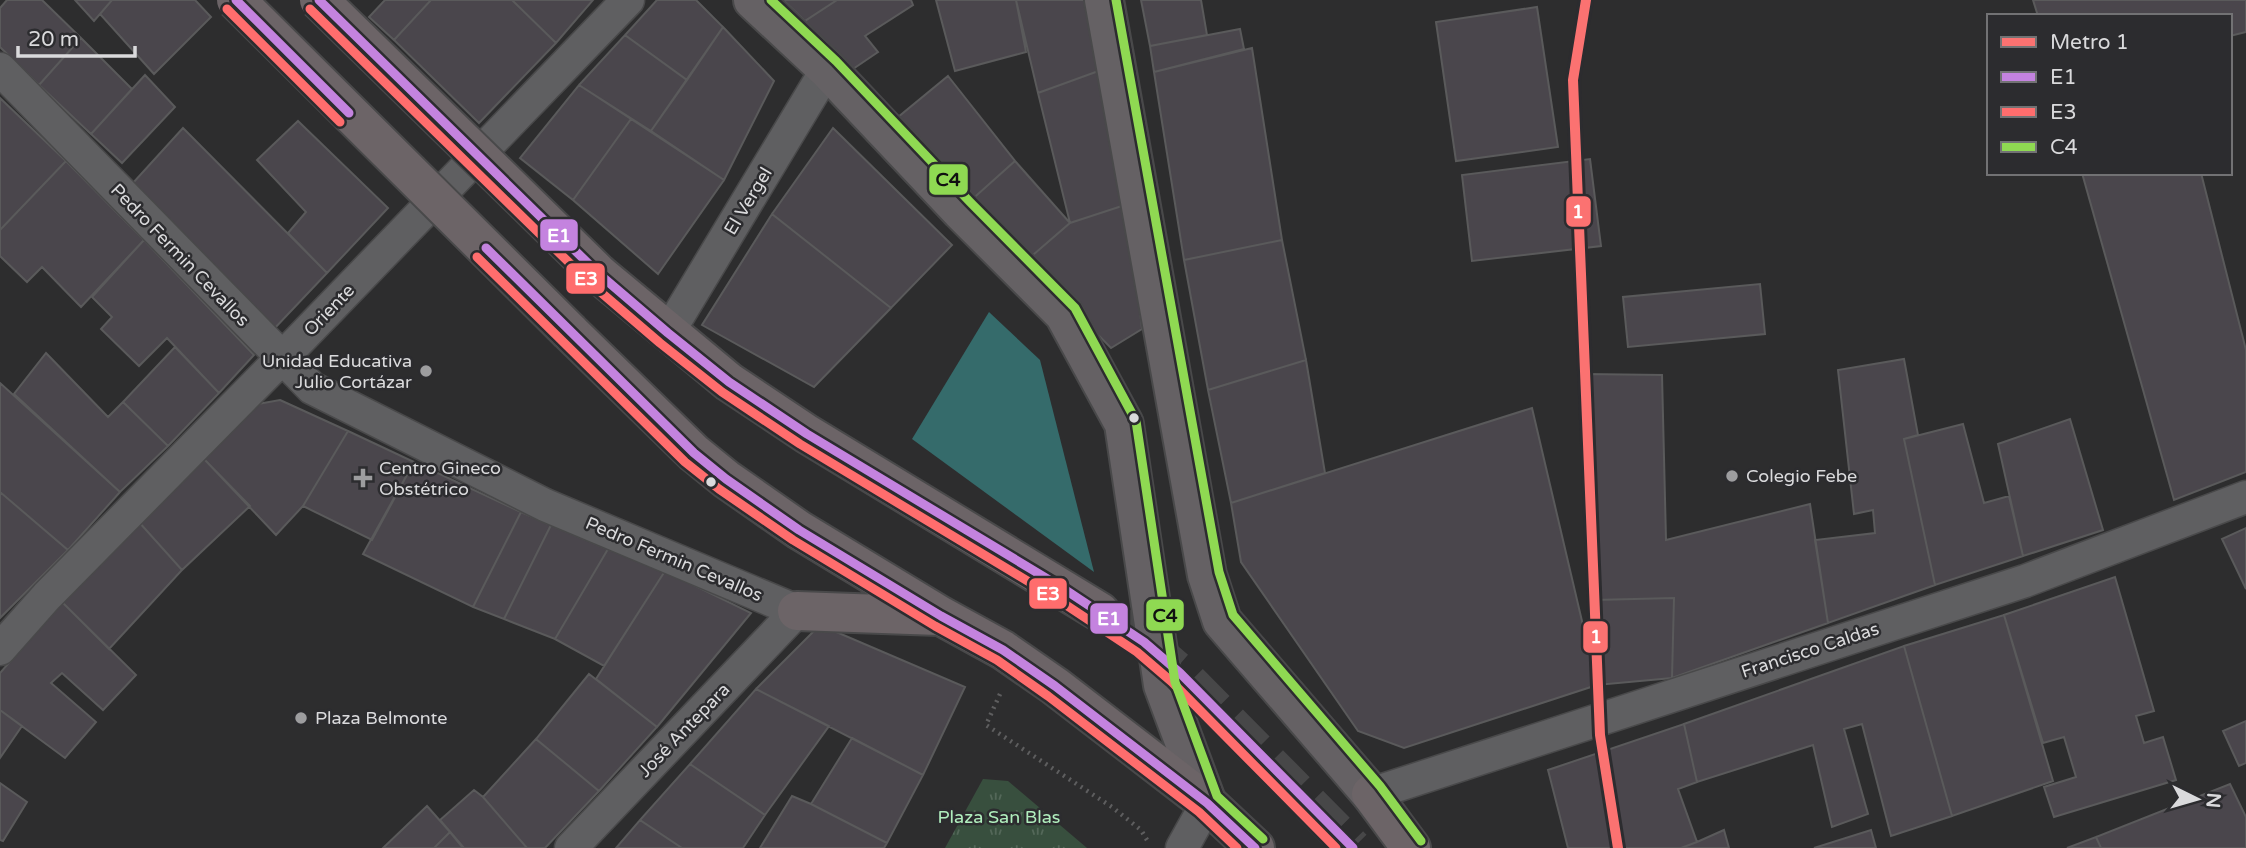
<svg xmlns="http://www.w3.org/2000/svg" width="2246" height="848" viewBox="0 0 2246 848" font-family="'Varela Round',sans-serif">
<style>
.park{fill:url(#park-tufts)}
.water{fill:#356b6b}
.building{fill:#4a464c;stroke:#5a5a5b;stroke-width:2}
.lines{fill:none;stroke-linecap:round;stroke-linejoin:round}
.primary-tunnel{stroke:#474748;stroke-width:38;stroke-dasharray:38 19;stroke-linecap:butt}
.street-casing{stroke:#49494a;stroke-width:35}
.secondary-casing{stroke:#49494a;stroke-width:42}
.primary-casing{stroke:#49494a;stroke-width:42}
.path{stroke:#5e5e5f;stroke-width:4.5;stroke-dasharray:2 5;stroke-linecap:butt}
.street{stroke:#5f5f61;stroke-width:32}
.secondary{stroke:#656164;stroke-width:38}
.primary{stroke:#6c6467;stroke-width:38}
.primary-bridge-casing{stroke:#49494a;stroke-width:42;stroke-linecap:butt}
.primary-bridge{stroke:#6c6467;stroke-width:38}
.bus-1-casing{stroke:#2c2c2f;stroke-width:14}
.bus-2-casing{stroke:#2c2c2f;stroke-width:14}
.bus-3-casing{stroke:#2c2c2f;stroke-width:14}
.bus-1{stroke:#c483df;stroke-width:9}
.bus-2{stroke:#ff6d6d;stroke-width:9}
.bus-3{stroke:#8fd952;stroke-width:9}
.metro-1-casing{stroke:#2c2c2f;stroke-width:16}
.metro-1{stroke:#fb7271;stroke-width:10}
.poi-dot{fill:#9d9d9f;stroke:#2c2c2f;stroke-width:2.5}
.bus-dot{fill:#dadadc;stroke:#2c2c2f;stroke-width:2.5}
.labels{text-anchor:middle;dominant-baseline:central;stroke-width:5;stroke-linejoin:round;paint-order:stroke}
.street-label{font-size:18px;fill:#dadadc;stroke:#2c2c2f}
.poi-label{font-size:18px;fill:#dadadc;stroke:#2c2c2f;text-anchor:start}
.park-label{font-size:18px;fill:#b0eebd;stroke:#2c2c2f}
.line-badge{stroke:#2c2c2f;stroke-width:2.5}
.badge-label{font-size:19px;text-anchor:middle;font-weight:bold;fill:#fff}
.pale-badge-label{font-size:19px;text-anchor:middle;font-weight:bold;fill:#111}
</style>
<defs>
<pattern id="park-tufts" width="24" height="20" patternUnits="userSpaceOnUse" patternTransform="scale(1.75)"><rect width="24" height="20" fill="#384f3e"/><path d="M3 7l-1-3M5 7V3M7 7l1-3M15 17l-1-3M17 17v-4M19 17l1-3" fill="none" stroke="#546859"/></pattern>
</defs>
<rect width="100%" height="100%" fill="#2d2d2e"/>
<!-- park -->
<path class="park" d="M983,779L1008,781L1087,848H945Z"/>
<!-- water -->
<path class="water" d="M989,312L1040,360L1094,572L912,439Z"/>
<!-- building -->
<path class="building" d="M7,0H42L81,38L39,85L0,47V8Z
M75,0H112L94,21Z
M112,0H195L211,17L154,74L100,14Z
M385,0H431L394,40L369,17Z
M431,0H512L556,43L479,123L394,40Z
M512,0H593L556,43Z
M657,0H696L723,27L687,80L625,35Z
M783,0H837L805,21Z
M837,0H911L913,5L865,36L878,52L850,71L805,21Z
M936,0H1016L1026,52L955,71Z
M1016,0H1092L1104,69L1038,93Z
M1141,0H1201L1207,35L1150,46Z
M2033,0H2246V32L2230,36V16H2038Z
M1537,7L1558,147L1456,161L1436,22Z
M723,27L774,81L724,180L651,131Z
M1240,29L1244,49L1154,72L1150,46Z
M625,35L687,80L651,131L579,85Z
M81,38L132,89L91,134L39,85Z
M1252,48L1282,240L1184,260L1154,72Z
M1104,69L1128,204L1070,223L1038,93Z
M145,75L175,107L122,163L91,134Z
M948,76L1015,161L968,203L897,118Z
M579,85L631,119L573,200L520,158Z
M0,98L66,161L0,230Z
M631,119L724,180L658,274L573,200Z
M298,121L388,208L327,273L288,233L306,212L257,160Z
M183,128L327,273L273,330L132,184Z
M833,128L952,245L891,308L772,214Z
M1590,159L1601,246L1472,261L1462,175Z
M66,161L144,240L81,307L42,267L27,282L0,256V230Z
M1015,161L1070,223L1026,261L968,203Z
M2082,173H2201L2246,350V472L2174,500Z
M1128,204L1142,329L1111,348L1026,261L1070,223Z
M772,214L891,308L814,387L702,325Z
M144,240L254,355L219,393L167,338L139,366L101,329L112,317L92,297Z
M1282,240L1306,360L1208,390L1184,260Z
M1760,284L1765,334L1628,347L1623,297Z
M175,347L219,393L168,446L123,402Z
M46,353L108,417L123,402L168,446L120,492L14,394Z
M1904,359L1918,435L1904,439L1935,585L1828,623L1815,540L1875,533L1873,510L1854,514L1838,370Z
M1306,360L1325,473L1231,503L1208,390Z
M1585,374L1662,375L1666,540L1810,504L1828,623L1672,678L1674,598L1594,600Z
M0,383L120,492L68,550L0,492Z
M280,400L348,431L303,506L276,535L204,459L258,404Z
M1532,408L1597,685L1404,748L1358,731L1241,562L1231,503Z
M2070,419L2103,530L2023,556L1998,444Z
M1963,424L1984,503L2009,496L2023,556L1935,585L1904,439Z
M348,431L414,462L372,540L303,506Z
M204,459L250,506L182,570L138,521Z
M414,462L521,512L473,607L363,554Z
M0,492L68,550L0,618Z
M521,512L551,525L504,619L473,607Z
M138,521L182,570L109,649L62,602Z
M551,525L608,549L555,639L504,619Z
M2246,528V589L2222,539Z
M608,549L665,571L604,666L555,639Z
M665,571L751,613L657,727L596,679Z
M2115,577L2154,711L2136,716L2144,743L2163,737L2176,780L2054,817L2044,787L2076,777L2064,737L2043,743L2004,615Z
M1674,598L1672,678L1597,685L1594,600Z
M62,602L136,675L103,710L62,673L51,683L96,722L65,758L0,710V673Z
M2004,615L2053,781L1952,816L1904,646Z
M820,625L965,687L923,775L756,689Z
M1904,646L1952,816L1891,836L1862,724L1844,729L1868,814L1832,827L1813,745L1697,782L1684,724Z
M589,674L657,727L599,791L536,739Z
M756,689L829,726L765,815L690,764Z
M0,710L22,726L0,758Z
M2246,721V763L2239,766L2223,731Z
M1684,724L1697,782L1678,789L1697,842L1681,848H1568L1548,770Z
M852,738L923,775L887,843L811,804Z
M536,739L599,791L545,848H527L483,797Z
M690,764L765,815L743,848H682L640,820Z
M0,783L27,802L3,841L0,840Z
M2230,784L2246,817V848H2101L2096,837Z
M474,790L483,797L527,848H464L440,820Z
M792,796L811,804L887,843L884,848H760Z
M427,806L450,832L434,848H383Z
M640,820L682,848H616Z
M1724,830L1729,848H1681L1697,842Z
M1871,830L1876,848H1814Z
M450,832L463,848H434Z
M2096,837L2101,848H2067Z"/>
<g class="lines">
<!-- primary-tunnel -->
<path class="primary-tunnel" d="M1100,612L1144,642L1180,673L1353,848"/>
<defs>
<path id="street" d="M0,69L312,388L545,505L797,611L571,848
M668,333L827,69
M0,649L47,596L281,359L628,0
M1371,794L2025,581L2246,497
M1182,848L1207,803"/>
<path id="secondary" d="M753,0L827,69L961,211L1064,314L1124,424L1163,685L1207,803
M1104,0L1207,575L1222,621L1371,794"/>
<path id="primary" d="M599,274L729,382L807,434L1100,612
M570,332L694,453L726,479L799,530L941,616L1003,650L1055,686L1207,803L1255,848
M797,611L939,616
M1371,794L1411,848"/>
</defs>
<!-- street casing -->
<use href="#street" class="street-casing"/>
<!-- secondary casing -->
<use href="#secondary" class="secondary-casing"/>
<!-- primary casing -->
<use href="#primary" class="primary-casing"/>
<!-- path -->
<path class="path" d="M1000,694L986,725L1112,807L1141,830L1147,840"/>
<!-- street -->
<use href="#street" class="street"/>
<!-- secondary -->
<use href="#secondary" class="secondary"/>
<!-- primary -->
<use href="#primary" class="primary"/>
<defs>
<path id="primary-bridge" d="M236,0L570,332
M319,0L599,274"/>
</defs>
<!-- primary-bridge casing -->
<use href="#primary-bridge" class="primary-bridge-casing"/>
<!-- primary-bridge -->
<use href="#primary-bridge" class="primary-bridge"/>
<defs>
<path id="bus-1" d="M236,0L349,113
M319,0L599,274L668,333L729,382L807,434L1061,587L1144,642L1180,673L1353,848
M486,248L694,453L726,479L799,530L941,616L1003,650L1055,686L1207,803L1255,848"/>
<path id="bus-2" d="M227,9L340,122
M310,9L590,283L660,343L722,392L800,444L1054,597L1137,652L1172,682L1336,848
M477,257L685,462L719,489L793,540L935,626L997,660L1048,696L1199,812L1237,848"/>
<path id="bus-3" d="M771,0L836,61L970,202L1075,308L1136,421L1175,682L1217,796L1263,839
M1116,0L1219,572L1233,615L1380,786L1421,841"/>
</defs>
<!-- bus-1 casing -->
<use href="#bus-1" class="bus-1-casing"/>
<!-- bus-2 casing -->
<use href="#bus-2" class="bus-2-casing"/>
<!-- bus-3 casing -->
<use href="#bus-3" class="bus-3-casing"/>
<!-- bus-1 -->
<use href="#bus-1" class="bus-1"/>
<!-- bus-2 -->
<use href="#bus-2" class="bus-2"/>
<!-- bus-3 -->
<use href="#bus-3" class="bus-3"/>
<defs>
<path id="metro-1" d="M1586,0L1573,80L1600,735L1618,848"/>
</defs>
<!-- metro-1 casing -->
<use href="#metro-1" class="metro-1-casing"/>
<!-- metro-1 -->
<use href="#metro-1" class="metro-1"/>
</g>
<!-- markers -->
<g class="poi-dot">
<circle cx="426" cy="371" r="7"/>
<circle cx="1732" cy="476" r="7"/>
<path d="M359.5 467.5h7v7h7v7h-7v7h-7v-7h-7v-7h7z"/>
<circle cx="301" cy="718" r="7"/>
</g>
<g class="bus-dot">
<circle cx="1134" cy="418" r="6"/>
<circle cx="711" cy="482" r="6"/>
</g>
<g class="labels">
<!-- street labels -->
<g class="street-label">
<text transform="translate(748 201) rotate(-59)">El Vergel</text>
<text transform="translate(180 255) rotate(46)">Pedro Fermin Cevallos</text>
<text transform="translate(329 310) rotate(-46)">Oriente</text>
<text transform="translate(674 559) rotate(23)">Pedro Fermin Cevallos</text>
<text transform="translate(1810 650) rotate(-18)">Francisco Caldas</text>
<text transform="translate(684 730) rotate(-46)">José Antepara</text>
</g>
<!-- poi labels -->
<g class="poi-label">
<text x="412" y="361" text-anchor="end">Unidad Educativa<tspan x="412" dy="21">Julio Cortázar</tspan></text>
<text x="379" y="468">Centro Gineco<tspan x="379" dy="21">Obstétrico</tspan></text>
<text x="1746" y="476">Colegio Febe</text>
<text x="315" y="718">Plaza Belmonte</text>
</g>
<!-- park labels -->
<g class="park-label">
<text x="999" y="817">Plaza San Blas</text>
</g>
</g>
<g class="line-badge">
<rect x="928" y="163" width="41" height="33" rx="7" fill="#8fd952"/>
<rect x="1565" y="195" width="27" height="33" rx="7" fill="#fb7271"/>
<rect x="539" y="218" width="40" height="34" rx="7" fill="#c483df"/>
<rect x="565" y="262" width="41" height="33" rx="7" fill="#ff6d6d"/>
<rect x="1028" y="577" width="40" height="33" rx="7" fill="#ff6d6d"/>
<rect x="1145" y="598" width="40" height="34" rx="7" fill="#8fd952"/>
<rect x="1089" y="602" width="40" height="33" rx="7" fill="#c483df"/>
<rect x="1582" y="620" width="27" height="34" rx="7" fill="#fb7271"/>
</g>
<g class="badge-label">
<text x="1578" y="218">1</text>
<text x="559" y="242">E1</text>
<text x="586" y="285">E3</text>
<text x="1048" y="600">E3</text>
<text x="1109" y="625">E1</text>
<text x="1596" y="643">1</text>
</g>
<g class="pale-badge-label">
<text x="948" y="186">C4</text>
<text x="1165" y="622">C4</text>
</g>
<!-- legend -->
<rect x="1987" y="14" width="245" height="161" fill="#2c2c2f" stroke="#727274" stroke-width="2"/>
<rect x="2001" y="37" width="35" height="10" fill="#fb7271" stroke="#727274" stroke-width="2"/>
<text x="2050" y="49" font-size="21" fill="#dadadc">Metro 1</text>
<rect x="2001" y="72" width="35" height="10" fill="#c483df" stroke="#727274" stroke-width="2"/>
<text x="2050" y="84" font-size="21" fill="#dadadc">E1</text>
<rect x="2001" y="107" width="35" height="10" fill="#ff6d6d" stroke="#727274" stroke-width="2"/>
<text x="2050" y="119" font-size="21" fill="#dadadc">E3</text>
<rect x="2001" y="142" width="35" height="10" fill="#8fd952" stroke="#727274" stroke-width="2"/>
<text x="2050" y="154" font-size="21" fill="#dadadc">C4</text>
<!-- north arrow -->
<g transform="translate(2197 799) rotate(95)" stroke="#2c2c2f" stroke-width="5" paint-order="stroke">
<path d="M0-5L12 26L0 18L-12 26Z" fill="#dadadc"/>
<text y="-10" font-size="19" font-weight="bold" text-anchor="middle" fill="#dadadc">N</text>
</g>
<!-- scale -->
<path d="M18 46v10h117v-10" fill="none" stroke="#dadadc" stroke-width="3.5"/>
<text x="28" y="46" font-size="21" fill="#dadadc" stroke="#2c2c2f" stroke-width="5" paint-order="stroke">20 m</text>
</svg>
